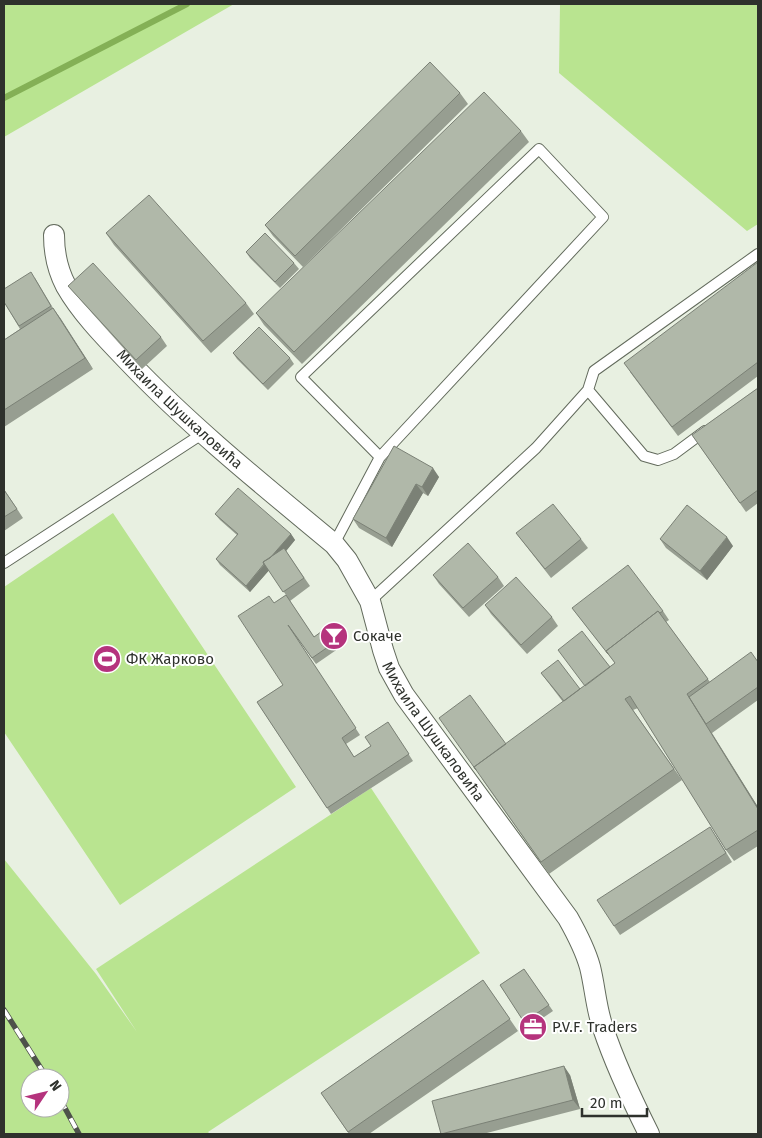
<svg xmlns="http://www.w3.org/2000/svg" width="762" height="1138" viewBox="0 0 762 1138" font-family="'Fira Sans',sans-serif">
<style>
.green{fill:#b9e490;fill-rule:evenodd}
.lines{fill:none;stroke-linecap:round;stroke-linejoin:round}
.stream{stroke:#84b056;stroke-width:6}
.service-casing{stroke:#626a5c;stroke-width:12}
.minor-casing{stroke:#626a5c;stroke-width:22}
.service{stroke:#fff;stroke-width:10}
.minor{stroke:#fff;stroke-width:20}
.rail-casing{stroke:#4e524b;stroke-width:5.5}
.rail{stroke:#fff;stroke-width:4;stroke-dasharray:11;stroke-linecap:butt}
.wall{fill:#979e91}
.shaded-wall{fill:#7b8176}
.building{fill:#b0b8a9;stroke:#7b8176}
.labels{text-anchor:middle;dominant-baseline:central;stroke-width:4;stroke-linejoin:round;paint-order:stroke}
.street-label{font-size:15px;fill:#2e312c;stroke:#fff}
.poi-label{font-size:15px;fill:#2e312c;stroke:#fff;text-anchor:start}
</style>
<rect width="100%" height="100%" fill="#e8f0e1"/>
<!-- green -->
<path class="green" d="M4,4H234L4,137Z
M560,4H758V224L747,231L559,73Z
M113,513L296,787L120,905L4,732V587Z
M371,788L480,953L208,1132L210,1134H4V859L96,974L137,1032L96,969ZM30,1078H60V1108H30Z"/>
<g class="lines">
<!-- stream -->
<path class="stream" d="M4,98L187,4"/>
<defs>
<path id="service" d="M588,390L644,456L658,460L674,454L705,431
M334,544L380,457L603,217L539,149L301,377L380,457
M4,563L202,434
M370,601L536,448L588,390L594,371L758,254"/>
<g id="minor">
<path id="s1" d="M54,235C54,253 57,269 66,286C82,314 107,339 129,362C192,428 263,485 334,544L347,560L370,601L383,650L389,668L404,695L568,918C577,934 585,949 590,967C595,987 596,1008 603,1028C615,1064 632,1100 649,1134"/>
</g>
</defs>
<!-- service casing -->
<use href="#service" class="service-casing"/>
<!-- minor casing -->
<use href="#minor" class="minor-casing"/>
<!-- service -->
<use href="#service" class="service"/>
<!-- minor -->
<use href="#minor" class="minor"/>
<defs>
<path id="rail" d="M4,1010L47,1078
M60,1099L79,1134"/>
</defs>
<!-- rail casing -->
<use href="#rail" class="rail-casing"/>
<!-- rail -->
<use href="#rail" class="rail"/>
</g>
<!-- wall -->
<path class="wall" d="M460,93L468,104L303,267L273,236L265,225Z
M521,131L529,142L302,364L264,325L256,313Z
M106,233L246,303L254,314L211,353L114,245Z
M246,252L294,263L299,269L280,288L250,258Z
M758,262V376L678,436L630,372Z
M35,278L53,308L93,369L4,427V340L20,329L4,302Z
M68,286L161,337L167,346L142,369L75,294Z
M233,353L290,358L294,364L268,390L237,359Z
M758,388V503L746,512L692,435Z
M394,446L439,477L428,496L423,493L392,547L359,528L353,519Z
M4,489L23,518L4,531Z
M215,514L291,534L295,540L286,551L310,586L290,601L314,637L332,624L345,644L316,664L292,631L360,735L346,744L354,757L371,746L388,722L413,761L331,814L257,702L283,685L274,603L286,595L269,570L250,592L220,565L216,559L237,535L220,520Z
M516,533L581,539L588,548L551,578Z
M660,539L733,546L707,580L666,548Z
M433,575L498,577L504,586L469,617L439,584Z
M485,605L552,617L558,626L527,654L491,614Z
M572,608L663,611L669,620L666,622L710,682L758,662V700L712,733L758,807V846L734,861L726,850L638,708L633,710L682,780L549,874L482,779L506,744L563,702L541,673L580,689L615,663Z
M716,836L732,862L620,935L614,926Z
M524,969L553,1011L528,1028L500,985Z
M483,980L518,1031L369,1134H349L321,1093Z
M570,1075L580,1109L483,1134H441Z"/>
<!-- shaded-wall -->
<path class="shaded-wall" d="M53,308L61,319L93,369L85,358Z
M433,468L439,477L428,496L422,487Z
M416,484L423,493L392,547L386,538Z
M291,534L295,540L286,551L310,586L286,551L250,592L246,586Z
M727,537L733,546L707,580L700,571Z
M706,724L758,807V809Z
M564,1066L570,1075L580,1109L573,1100Z"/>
<!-- building -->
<path class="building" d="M430,62L460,93L295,256L265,225Z
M484,92L521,131L294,352L256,313Z
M149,195L246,303L203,341L106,233Z
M265,233L294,263L275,282L246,252Z
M758,262V362L672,427L624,363Z
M93,263L161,337L136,360L68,286Z
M31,272L51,306L19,326L4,302V289Z
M53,308L85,358L4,410V340Z
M259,327L290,358L263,384L233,353Z
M758,388V490L740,503L692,435Z
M394,446L433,468L422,487L416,484L386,538L353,519Z
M238,488L291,534L270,558L263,562L264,564L246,586L216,559L238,534L215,514Z
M4,490L17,509L4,517Z
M553,504L581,539L545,569L516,533Z
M687,505L727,537L700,571L660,539Z
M468,543L498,577L463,608L433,575Z
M284,548L304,578L283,592L263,562Z
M628,565L663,611L660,613L658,611L606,651L608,654L572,608Z
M516,577L552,617L521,645L485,605Z
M286,595L314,637L332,624L341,638L312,658L288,625L356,728L342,738L354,757L371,746L365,737L388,722L409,754L327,808L257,702L283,685L238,616L269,596L274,603Z
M658,611L708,679L687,694L758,809V830L726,850L630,696L625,699L674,769L541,862L474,767L615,663L606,651Z
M582,631L610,667L585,686L558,650Z
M751,652L758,662V687L706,724L689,697Z
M558,660L580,689L564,701L541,673Z
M470,695L506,744L474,767L476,770L439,718Z
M710,827L726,853L614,926L597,900Z
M524,969L549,1005L524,1022L500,985Z
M483,980L510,1019L348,1132L321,1093Z
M564,1066L573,1100L441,1134L432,1101Z"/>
<!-- icons -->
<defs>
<symbol id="bar-disc" viewBox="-11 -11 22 22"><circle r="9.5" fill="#b5337d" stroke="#fff"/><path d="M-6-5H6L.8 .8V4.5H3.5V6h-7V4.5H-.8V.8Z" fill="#fff"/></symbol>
<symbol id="stadium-disc" viewBox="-11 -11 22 22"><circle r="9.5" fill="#b5337d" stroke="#fff"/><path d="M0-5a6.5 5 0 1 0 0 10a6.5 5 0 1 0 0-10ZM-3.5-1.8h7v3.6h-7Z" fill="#fff"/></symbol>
<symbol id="office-disc" viewBox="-11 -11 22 22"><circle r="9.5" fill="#b5337d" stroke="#fff"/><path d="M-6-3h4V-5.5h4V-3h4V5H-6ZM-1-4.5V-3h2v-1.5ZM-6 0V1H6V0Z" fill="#fff"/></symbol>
</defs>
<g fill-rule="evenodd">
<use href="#bar-disc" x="318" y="620" width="32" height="32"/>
<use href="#stadium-disc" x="91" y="643" width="32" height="32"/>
<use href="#office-disc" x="517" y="1011" width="32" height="32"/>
</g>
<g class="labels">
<!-- street labels -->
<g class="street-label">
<text stroke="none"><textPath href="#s1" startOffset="221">Михаила Шушкаловића</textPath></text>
<text stroke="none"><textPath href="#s1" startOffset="641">Михаила Шушкаловића</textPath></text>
</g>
<!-- poi labels -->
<g class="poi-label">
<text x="353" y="636">Сокаче</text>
<text x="126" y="659">ФК Жарково</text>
<text x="552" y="1027">P.V.F. Traders</text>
</g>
</g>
<!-- border -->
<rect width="762" height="1138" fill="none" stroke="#2e312c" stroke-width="10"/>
<!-- north arrow -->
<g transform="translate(45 1093) rotate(55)"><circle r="24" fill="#ffffff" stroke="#abadab"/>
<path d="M0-4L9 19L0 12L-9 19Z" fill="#b5337d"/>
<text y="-8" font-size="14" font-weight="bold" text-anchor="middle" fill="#2e312c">N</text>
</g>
<!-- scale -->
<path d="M582 1108v8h65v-8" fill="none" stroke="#2e312c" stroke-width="2.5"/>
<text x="590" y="1108" font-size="15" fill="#2e312c" stroke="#ffffff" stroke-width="4" paint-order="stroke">20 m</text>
</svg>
